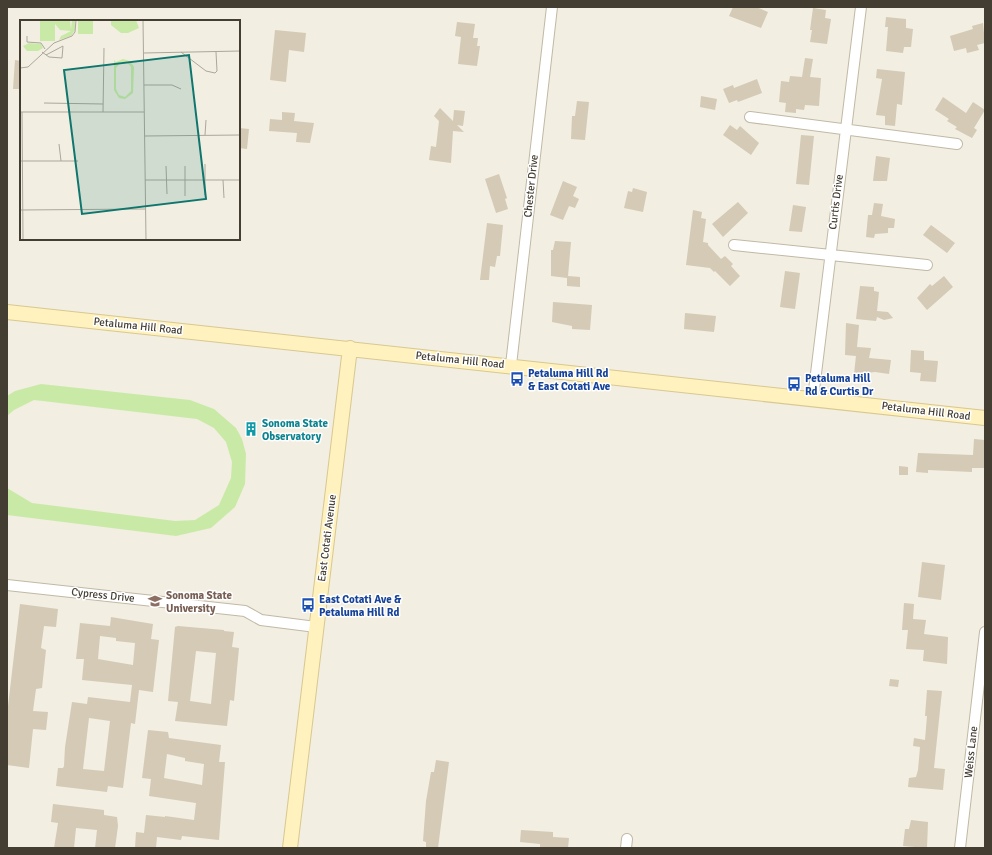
<svg xmlns="http://www.w3.org/2000/svg" width="992" height="855" viewBox="0 0 992 855" font-family="Signika,sans-serif">
<style>
.green{fill:#c9eaa6}
.building{fill:#d4cab6;fill-rule:evenodd}
.lines{fill:none;stroke-linecap:round;stroke-linejoin:round}
.minor-casing{stroke:#c1b9a6;stroke-width:12}
.secondary-casing{stroke:#d9c88f;stroke-width:16}
.minor{stroke:#fff;stroke-width:10}
.secondary{stroke:#fff2be;stroke-width:14}
.labels{text-anchor:middle;dominant-baseline:central;stroke-width:3;stroke-linejoin:round;paint-order:stroke}
.street-label{font-size:11px;fill:#443d32;stroke:#fff}
.transit-label{font-size:11px;font-weight:bold;fill:#164399;stroke:#fff;text-anchor:start}
.culture-label{font-size:11px;font-weight:bold;fill:#0d838f;stroke:#fff;text-anchor:start}
.education-label{font-size:11px;font-weight:bold;fill:#785e54;stroke:#fff;text-anchor:start}
.inset-road{fill:none;stroke:#aca79b;stroke-width:1}
.view{fill:#0f766e;fill-opacity:0.15;stroke:#0f766e;stroke-width:2}
.inset-edge{fill:none;stroke:#443d32;stroke-width:2}
</style>
<rect width="100%" height="100%" fill="#f2eee1"/>
<!-- green -->
<path class="green" d="M41,384L190,400L214,409L236,428L242,439L246,454L245,484L235,507L211,528L176,536L7,515V488L32,503L175,521L195,520L219,505L231,478L232,462L226,442L214,428L197,419L34,400L14,410L7,416V396L15,391Z"/>
<!-- building -->
<path class="building" d="M733,7H756L768,12L761,28L729,16Z
M813,8L826,10L825,18L831,19L827,44L810,42L812,30H810Z
M886,17L906,19V28L913,29L911,47H904L903,53L886,51L888,27H885Z
M457,22L475,24L473,38H478L477,46H480L477,66L458,64L461,37L455,36Z
M983,23L985,43L977,45L979,50L967,53L966,48L954,51L950,36L973,29L972,26Z
M275,30L306,33L304,52L289,50L286,82L270,80Z
M805,58L813,59L810,77L821,78L819,106L805,105L804,110L796,109V113L785,112L786,103L779,102L781,81L789,82L790,76L802,77Z
M15,60L21,61V89H13Z
M877,69L905,72L902,105L897,104L895,126L885,125V116L876,115L882,79L876,78Z
M757,79L762,93L738,102L737,100L729,103L723,89L733,85L734,88Z
M701,96L717,99L715,110L700,107Z
M943,97L966,113L973,102L985,110L974,128L977,130L972,138L955,129L957,127L947,121L949,119L935,110Z
M577,101L589,102L585,140L571,139L572,116H575Z
M440,108L453,121L454,110L465,111L463,126L457,125L464,132L453,131L451,163L429,160L431,146L436,147L439,121L434,116Z
M282,112L295,113L294,121L314,123L310,143L296,142L297,133L269,131L270,119L282,120Z
M730,125L737,130L740,126L759,143L751,155L723,135Z
M239,128L249,129L247,149L239,148Z
M801,135L814,136L809,185L796,184Z
M876,156L890,158L887,181H873Z
M499,174L507,198L505,199L508,209L496,213L485,179Z
M563,181L577,187L573,196L579,199L575,208L569,206L563,220L550,215Z
M633,188L647,192L643,212L624,208L628,191L632,192Z
M738,202L748,213L723,237L712,224Z
M874,203L883,204L881,216L895,219L894,228H888V233L875,234L874,238L866,237L868,215H872Z
M793,205L806,207L802,232L789,231Z
M693,210L702,212L701,218L706,219L703,242L708,243V245L721,259L725,256L733,264L731,266L740,276L730,286L715,271L714,272L710,268L686,265Z
M487,223L503,225L500,256H497L495,267L490,266L489,280H480Z
M931,225L955,243L947,253L923,235Z
M555,241L571,242L568,276L580,277V287L567,286V278L551,276V250H553Z
M785,271L800,273L795,309L780,307Z
M944,276L953,287L927,310L917,298L930,284L932,286Z
M860,286L874,287V291L879,292L877,311L888,312L893,318L884,320L877,317L876,321L856,319Z
M553,302L592,305L590,330L572,329V326L552,322Z
M685,313L716,316L714,332L684,329Z
M846,323L859,325L857,347L871,348L869,358L891,360L889,374L875,372L866,373V375L854,374L856,356L845,355Z
M911,350L924,351V360L938,361L936,382L920,381L921,373L910,372Z
M974,439L985,440V468H972V472L928,470V473L916,472L918,453L973,455Z
M899,466L908,467V475H899Z
M922,562L945,565L941,600L918,597Z
M904,603L914,604L913,619L926,620L924,634L948,637L947,664L923,661L924,650L906,649L908,630H902Z
M20,604L58,609L56,627L44,626L41,648L46,650L42,688L36,689L33,711L48,712L46,730L33,729L29,768L7,765L8,706Z
M111,617L153,624L151,639L159,640L153,692L139,690L135,724L131,723L123,788L108,786L107,792L56,786L58,768H63L64,766L65,747L72,702L87,704L88,697L130,702L132,685L82,680L84,659H76L80,623L110,626ZM100,636L116,638V641L135,643L133,665L98,659ZM89,718L110,721L104,771L83,769Z
M178,626L224,630V631L234,632L232,647L239,648L234,701L230,700L227,726L175,721L178,702L168,701L175,627ZM196,651L216,653L211,704L190,701Z
M890,679L899,680L898,687L889,686Z
M927,690L942,691L934,768L945,769L943,790L908,787L909,778L916,777L918,770L920,747L913,746L914,738L925,740L927,716H925Z
M148,730L168,732L169,738L221,745L219,762H225L219,840L182,836L181,840L157,837L156,848H135L136,832L144,833L146,815L165,817V816L194,820L196,803L149,796L151,779L142,778ZM167,754L185,758V761L204,764L202,785L164,778Z
M436,760L449,762L438,848H426V842L423,841L426,801L431,772H434Z
M53,804L104,810V815L117,817L118,826L115,848H95L97,830L76,828L74,848H54L58,823L51,822Z
M911,820L928,822L927,848L903,846L905,829H909Z
M521,830L553,832V837L569,838L568,848H540V844L520,842Z"/>
<g class="lines">
<defs>
<path id="minor" d="M750,117L957,144
M734,245L927,265
M511,365L552,7
M813,398L861,7
M7,585L245,611L261,620L316,627
M626,848L627,839
M960,848L985,632"/>
<path id="secondary" d="M7,312L985,418
M290,848L350,348"/>
</defs>
<!-- minor casing -->
<use href="#minor" class="minor-casing"/>
<!-- secondary casing -->
<use href="#secondary" class="secondary-casing"/>
<!-- minor -->
<use href="#minor" class="minor"/>
<!-- secondary -->
<use href="#secondary" class="secondary"/>
</g>
<!-- icons -->
<defs>
<symbol id="bus-bare" viewBox="-9 -9 18 18"><path d="M-5-6H5V4H4V6H2V4H-2V6H-4V4H-5ZM-3.5-4V0h7V-4ZM-3.5 1.2v1.5H-2V1.2ZM2 1.2v1.5H3.5V1.2Z" fill="#1a4fb4" stroke="#fff" stroke-width="2.5" paint-order="stroke"/></symbol>
<symbol id="building-bare" viewBox="-9 -9 18 18"><path d="M-4-6H4V6H1V3H-1V6H-4ZM-2.5-4.3h1.7v1.8h-1.7ZM.8-4.3h1.7v1.8H.8ZM-2.5-1h1.7V.8h-1.7ZM.8-1h1.7V.8H.8Z" fill="#0f9aa8" stroke="#fff" stroke-width="2.5" paint-order="stroke"/></symbol>
<symbol id="university-bare" viewBox="-9 -9 18 18"><path d="M0-5L7-2L0 1L-7-2ZM-4 1L0 2.5L4 1V4Q0 6-4 4Z" fill="#8d6e63" stroke="#fff" stroke-width="2.5" paint-order="stroke"/></symbol>
</defs>
<g fill-rule="evenodd">
<use href="#bus-bare" x="507" y="369" width="20" height="20"/>
<use href="#bus-bare" x="784" y="374" width="20" height="20"/>
<use href="#building-bare" x="241" y="419" width="20" height="20"/>
<use href="#university-bare" x="145" y="591" width="20" height="20"/>
<use href="#bus-bare" x="298" y="595" width="20" height="20"/>
</g>
<g class="labels">
<!-- street labels -->
<g class="street-label">
<text transform="translate(531 186) rotate(-84)">Chester Drive</text>
<text transform="translate(836 202) rotate(-83)">Curtis Drive</text>
<text transform="translate(138 326) rotate(6)">Petaluma Hill Road</text>
<text transform="translate(460 360) rotate(6)">Petaluma Hill Road</text>
<text transform="translate(926 411) rotate(7)">Petaluma Hill Road</text>
<text transform="translate(327 538) rotate(-83)">East Cotati Avenue</text>
<text transform="translate(103 595) rotate(6)">Cypress Drive</text>
<text transform="translate(971 752) rotate(-84)">Weiss Lane</text>
</g>
<!-- transit labels -->
<g class="transit-label">
<text x="528" y="373">Petaluma Hill Rd<tspan x="528" dy="13">&amp; East Cotati Ave</tspan></text>
<text x="805" y="378">Petaluma Hill<tspan x="805" dy="13">Rd &amp; Curtis Dr</tspan></text>
<text x="319" y="599">East Cotati Ave &amp;<tspan x="319" dy="13">Petaluma Hill Rd</tspan></text>
</g>
<!-- culture labels -->
<g class="culture-label">
<text x="262" y="423">Sonoma State<tspan x="262" dy="13">Observatory</tspan></text>
</g>
<!-- education labels -->
<g class="education-label">
<text x="166" y="595">Sonoma State<tspan x="166" dy="13">University</tspan></text>
</g>
</g>
<!-- overview -->
<g transform="translate(20 20)">
<rect width="220" height="220" fill="#f2eee1"/>
<path d="M20,0H50L51,9L52,0H55V10L51,16L39,20L41,16L51,11L40,10L35,4V21H20ZM58,0H73V14H58ZM91,0H116L119,8L108,13H101L91,5ZM9,23L21,24L23,28L18,31H7L3,26ZM103,39L110,41L114,47L113,73L105,79L99,78L94,70V40L96,42ZM101,42H107L111,47V71L105,77L99,75L96,69V48Z" fill="#c9eaa6" fill-rule="evenodd"/>
<path class="inset-road" d="M123,0L126,220M7,16V22L21,23L25,29M22,32L29,37L42,38L43,26L26,35M161,32L186,51L195,53L197,51L196,32M124,33L220,31M0,48L8,47L34,23L52,16L55,12L56,0M124,65H152L161,69M24,83L83,84M0,92H124M2,92L3,220M83,92L84,28M185,115L186,100M125,116L220,115M39,124L41,141M0,141H58M185,144V175M146,146L147,174M125,160H220M203,160L204,178M165,176V146M0,190L125,189"/>
<path class="view" d="M169,35L186,179L62,194L44,50Z"/>
<rect width="220" height="220" class="inset-edge"/>
</g>
<!-- border -->
<rect width="992" height="855" fill="none" stroke="#443d32" stroke-width="16"/>
</svg>
